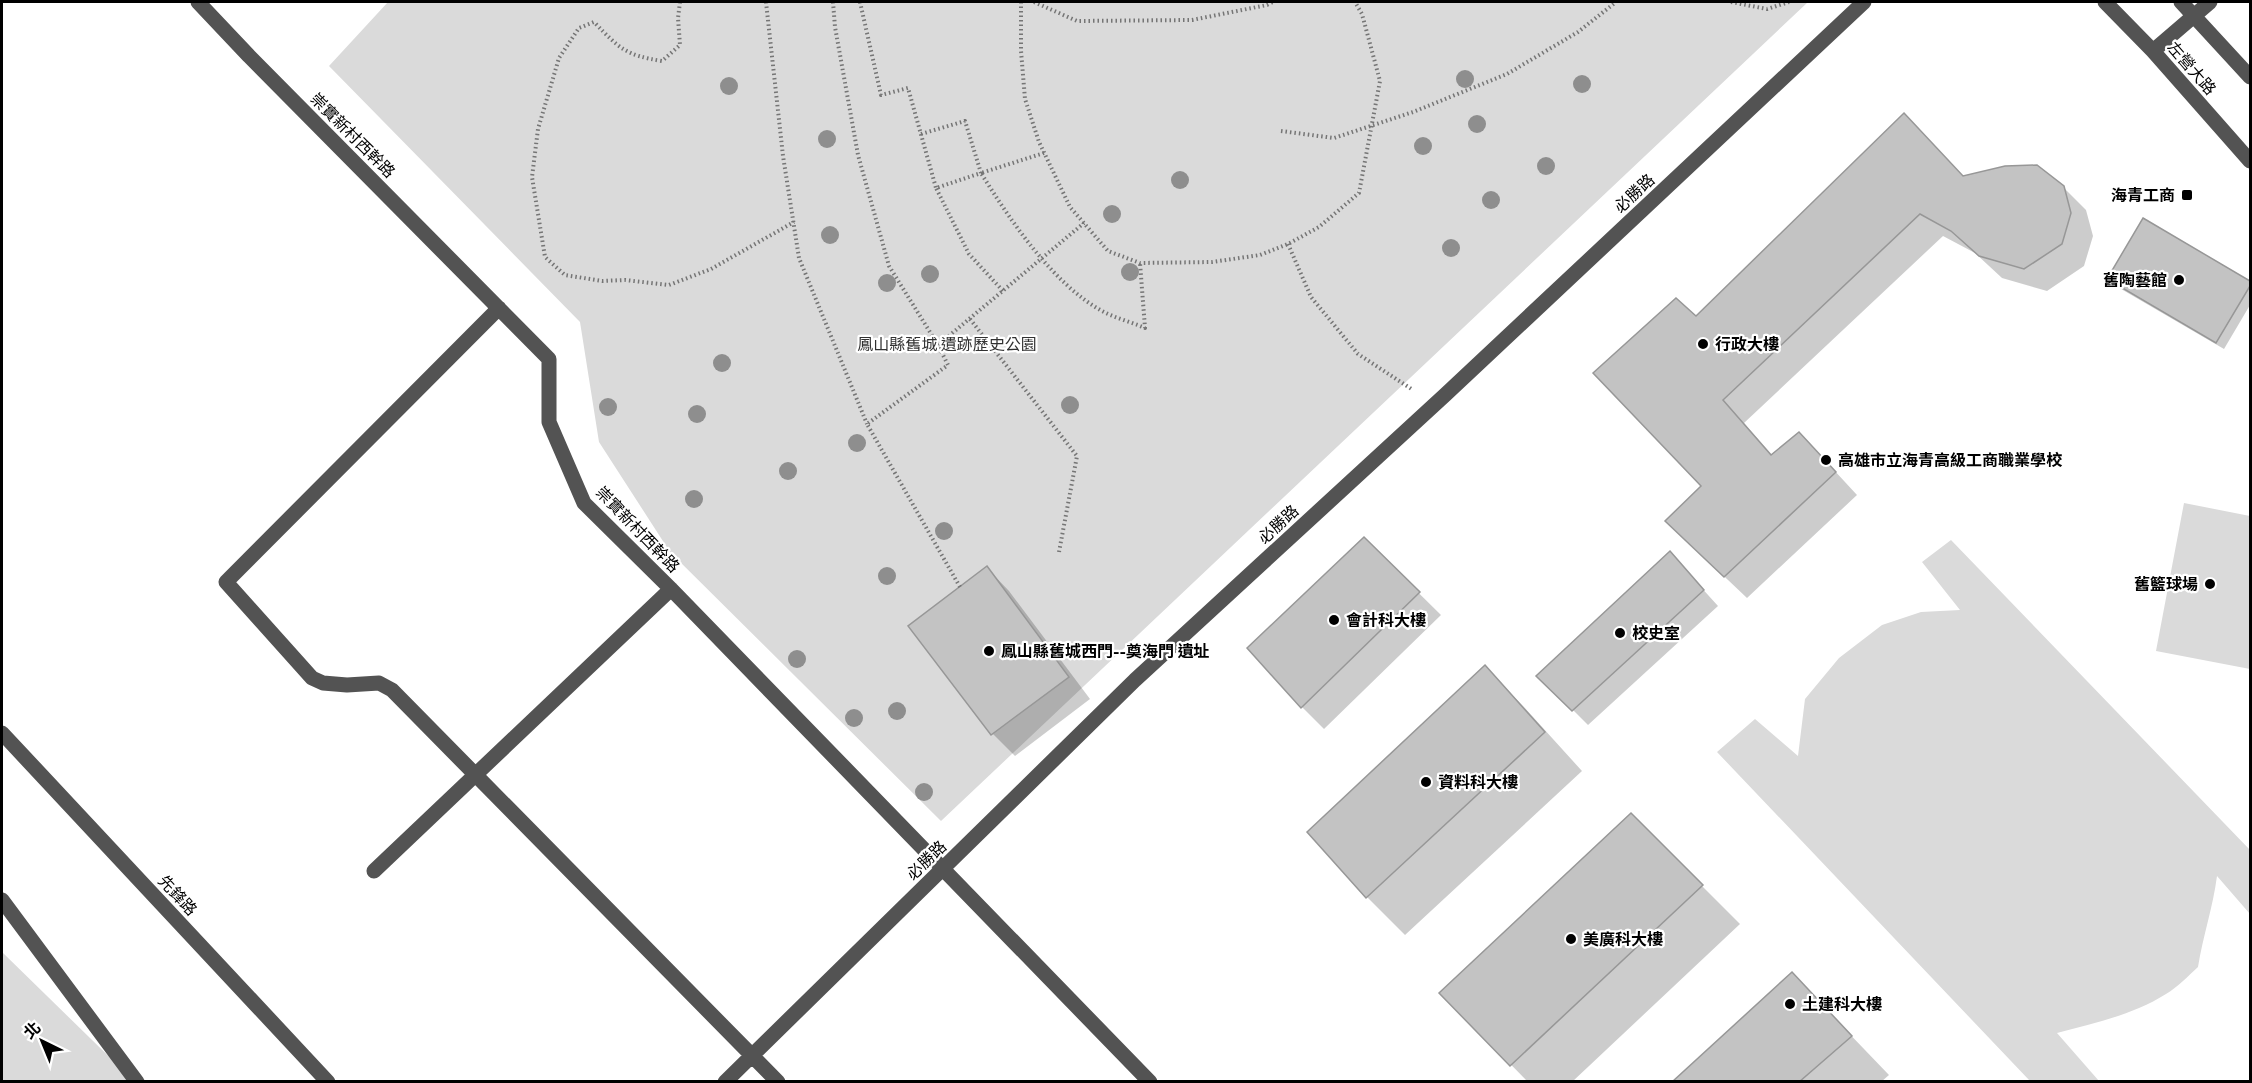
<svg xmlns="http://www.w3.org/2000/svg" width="2252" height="1083" viewBox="0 0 2252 1083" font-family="'Titillium Web','Noto Sans TC',sans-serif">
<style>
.green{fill:#dadada}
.shadow{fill:#0003}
.building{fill:#c3c3c3;stroke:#979797;stroke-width:1.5}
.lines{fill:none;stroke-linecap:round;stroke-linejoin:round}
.path{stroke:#757575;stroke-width:4;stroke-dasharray:1.5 3;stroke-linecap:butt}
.minor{stroke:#535353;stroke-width:15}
.tree{fill:#8e8e8e}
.poi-dot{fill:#000;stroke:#fff;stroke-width:2}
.labels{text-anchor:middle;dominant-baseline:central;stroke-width:4.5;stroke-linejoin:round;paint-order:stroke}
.street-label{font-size:16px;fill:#000;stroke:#fff}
.poi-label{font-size:16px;font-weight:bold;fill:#000;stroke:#fff;text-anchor:start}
.park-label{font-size:16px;fill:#313131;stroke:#fff}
</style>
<rect width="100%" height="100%" fill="#fff"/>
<!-- green -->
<path class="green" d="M388,2H1808L941,821L670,552L599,442L580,322L329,66Z
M2184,503L2250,516V669L2156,651Z
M1951,540L2250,850V914L2217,876C2213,907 2203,936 2198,967C2188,976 2178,987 2166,994C2133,1015 2094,1023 2057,1033L2099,1081H2030L1717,752L1755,719L1798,756L1805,699L1839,658L1882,625L1921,612L1960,610L1922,562Z
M2,952L134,1081H2Z"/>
<!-- shadow -->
<path class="shadow" d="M1964,178L2063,187L2086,210L2093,236L2084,266L2047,291L2002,278L1975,253L1943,236L1744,423L1773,456H1821L1857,495L1747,598L1689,543L1703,487L1696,319Z
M2144,220L2250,283V305L2224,349L2116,286L2109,279Z
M1364,539L1441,615L1324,729L1302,707Z
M1670,553L1718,606L1588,725L1539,676Z
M987,568L1009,591L1090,699L1015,756L993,734L911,626Z
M1485,667L1523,706L1582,771L1405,935L1367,897L1309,832Z
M1631,815L1740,924L1572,1082H1528L1441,993Z
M1792,974L1889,1075L1881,1082H1674Z"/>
<!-- building -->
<path class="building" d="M1904,113L1963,176L2005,166L2037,165L2064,186L2071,213L2062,244L2024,269L1979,256L1951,231L1920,214L1723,400L1771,455L1799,432L1836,472L1724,577L1665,521L1701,486L1593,373L1676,298L1696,316Z
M2143,218L2250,281V286L2216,343L2107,279Z
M1364,537L1420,592L1301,708L1247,648Z
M1670,551L1704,590L1572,711L1536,676Z
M987,566L1069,677L991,735L908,626Z
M1485,665L1545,732L1366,898L1307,832Z
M1631,813L1703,885L1510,1066L1439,993Z
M1792,972L1852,1036L1799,1082H1672Z"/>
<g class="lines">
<!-- path -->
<path class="path" d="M680,2L678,18L680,45L662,61C625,55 620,49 594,22L579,28L559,58L538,129L532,177L545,257L565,275L602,281L625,280L669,285L711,269L794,222
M766,2L783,156L799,258L867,424
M833,2L835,27L858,155L889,266L938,345
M860,2L881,95L908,88L936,188
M1021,2V51L1025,99L1039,142L1070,207L1108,251L1140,263L1212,262L1260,255L1288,244L1319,227L1359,193L1380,81L1362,14L1355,2
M1034,2L1077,21L1192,20L1267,5L1273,2
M1731,2L1767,9L1789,2
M1281,131L1334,138L1413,112L1507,74L1578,32L1616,2
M921,134L965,121L981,173L936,188L969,254L1003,291
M1044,153L981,173C1010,220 1053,284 1102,311C1115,318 1131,322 1145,328L1140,263
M1288,244L1311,297L1358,354L1413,390
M970,319L1077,456L1059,552
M960,587L867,424L948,365L938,345L1084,223"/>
<!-- minor -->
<path class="minor" d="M198,2L249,56L549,359V422L584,503L671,589L1150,1082
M2105,2L2153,51L2250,161
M2181,2L2250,77
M2153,51L2210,2
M499,308L226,582L312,678L323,683L347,685L379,683L392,690L778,1082
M2,733L328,1082
M374,871L671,589
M2,900L137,1082
M725,1082L1135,680L1445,395L1864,2"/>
</g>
<!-- trees -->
<g class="tree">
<circle cx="1465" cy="79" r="9"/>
<circle cx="1582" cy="84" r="9"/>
<circle cx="729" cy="86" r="9"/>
<circle cx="1477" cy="124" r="9"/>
<circle cx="827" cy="139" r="9"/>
<circle cx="1423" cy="146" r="9"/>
<circle cx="1546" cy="166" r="9"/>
<circle cx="1180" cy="180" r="9"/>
<circle cx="1491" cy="200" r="9"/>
<circle cx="1112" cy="214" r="9"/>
<circle cx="830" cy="235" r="9"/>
<circle cx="1451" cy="248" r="9"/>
<circle cx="1130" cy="272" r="9"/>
<circle cx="930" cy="274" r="9"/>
<circle cx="887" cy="283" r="9"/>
<circle cx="722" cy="363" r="9"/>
<circle cx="1070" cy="405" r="9"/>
<circle cx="608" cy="407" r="9"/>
<circle cx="697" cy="414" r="9"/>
<circle cx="857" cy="443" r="9"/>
<circle cx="788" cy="471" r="9"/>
<circle cx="694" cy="499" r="9"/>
<circle cx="944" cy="531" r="9"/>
<circle cx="887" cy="576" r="9"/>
<circle cx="797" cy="659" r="9"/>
<circle cx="897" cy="711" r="9"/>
<circle cx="854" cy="718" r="9"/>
<circle cx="924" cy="792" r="9"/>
</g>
<!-- markers -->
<g class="poi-dot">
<rect x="2181" y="189" width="12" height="12" rx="3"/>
<circle cx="2179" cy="280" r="6"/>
<circle cx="1703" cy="344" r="6"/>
<circle cx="1826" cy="460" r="6"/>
<circle cx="2210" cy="584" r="6"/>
<circle cx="1334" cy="620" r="6"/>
<circle cx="1620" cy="633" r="6"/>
<circle cx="989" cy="651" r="6"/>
<circle cx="1426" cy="782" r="6"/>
<circle cx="1571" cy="939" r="6"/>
<circle cx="1790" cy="1004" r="6"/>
</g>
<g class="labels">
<!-- street labels -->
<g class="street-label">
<text transform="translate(2192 68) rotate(49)">左營大路</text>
<text transform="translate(353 135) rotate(45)">崇實新村西幹路</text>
<text transform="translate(1634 193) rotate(-43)">必勝路</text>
<text transform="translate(1278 524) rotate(-43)">必勝路</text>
<text transform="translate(638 529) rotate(46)">崇實新村西幹路</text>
<text transform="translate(926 860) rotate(-44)">必勝路</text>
<text transform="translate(178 895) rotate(47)">先鋒路</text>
</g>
<!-- poi labels -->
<g class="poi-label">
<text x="2175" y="195" text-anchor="end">海青工商</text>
<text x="2167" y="280" text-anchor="end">舊陶藝館</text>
<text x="1715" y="344">行政大樓</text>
<text x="1838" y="460">高雄市立海青高級工商職業學校</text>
<text x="2198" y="584" text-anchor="end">舊籃球場</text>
<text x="1346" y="620">會計科大樓</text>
<text x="1632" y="633">校史室</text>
<text x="1001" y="651">鳳山縣舊城西門--奠海門 遺址</text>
<text x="1438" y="782">資料科大樓</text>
<text x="1583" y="939">美廣科大樓</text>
<text x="1802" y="1004">土建科大樓</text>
</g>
<!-- park labels -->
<g class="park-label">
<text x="947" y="344">鳳山縣舊城 遺跡歷史公園</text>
</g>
</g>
<!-- border -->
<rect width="2252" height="1083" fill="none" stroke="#000000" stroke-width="6"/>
<!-- north arrow -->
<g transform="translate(42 1041) rotate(317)" stroke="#ffffff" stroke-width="4.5" paint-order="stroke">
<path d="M0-4.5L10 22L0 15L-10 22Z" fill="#000000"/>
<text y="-9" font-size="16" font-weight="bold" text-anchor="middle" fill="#000000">北</text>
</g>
</svg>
